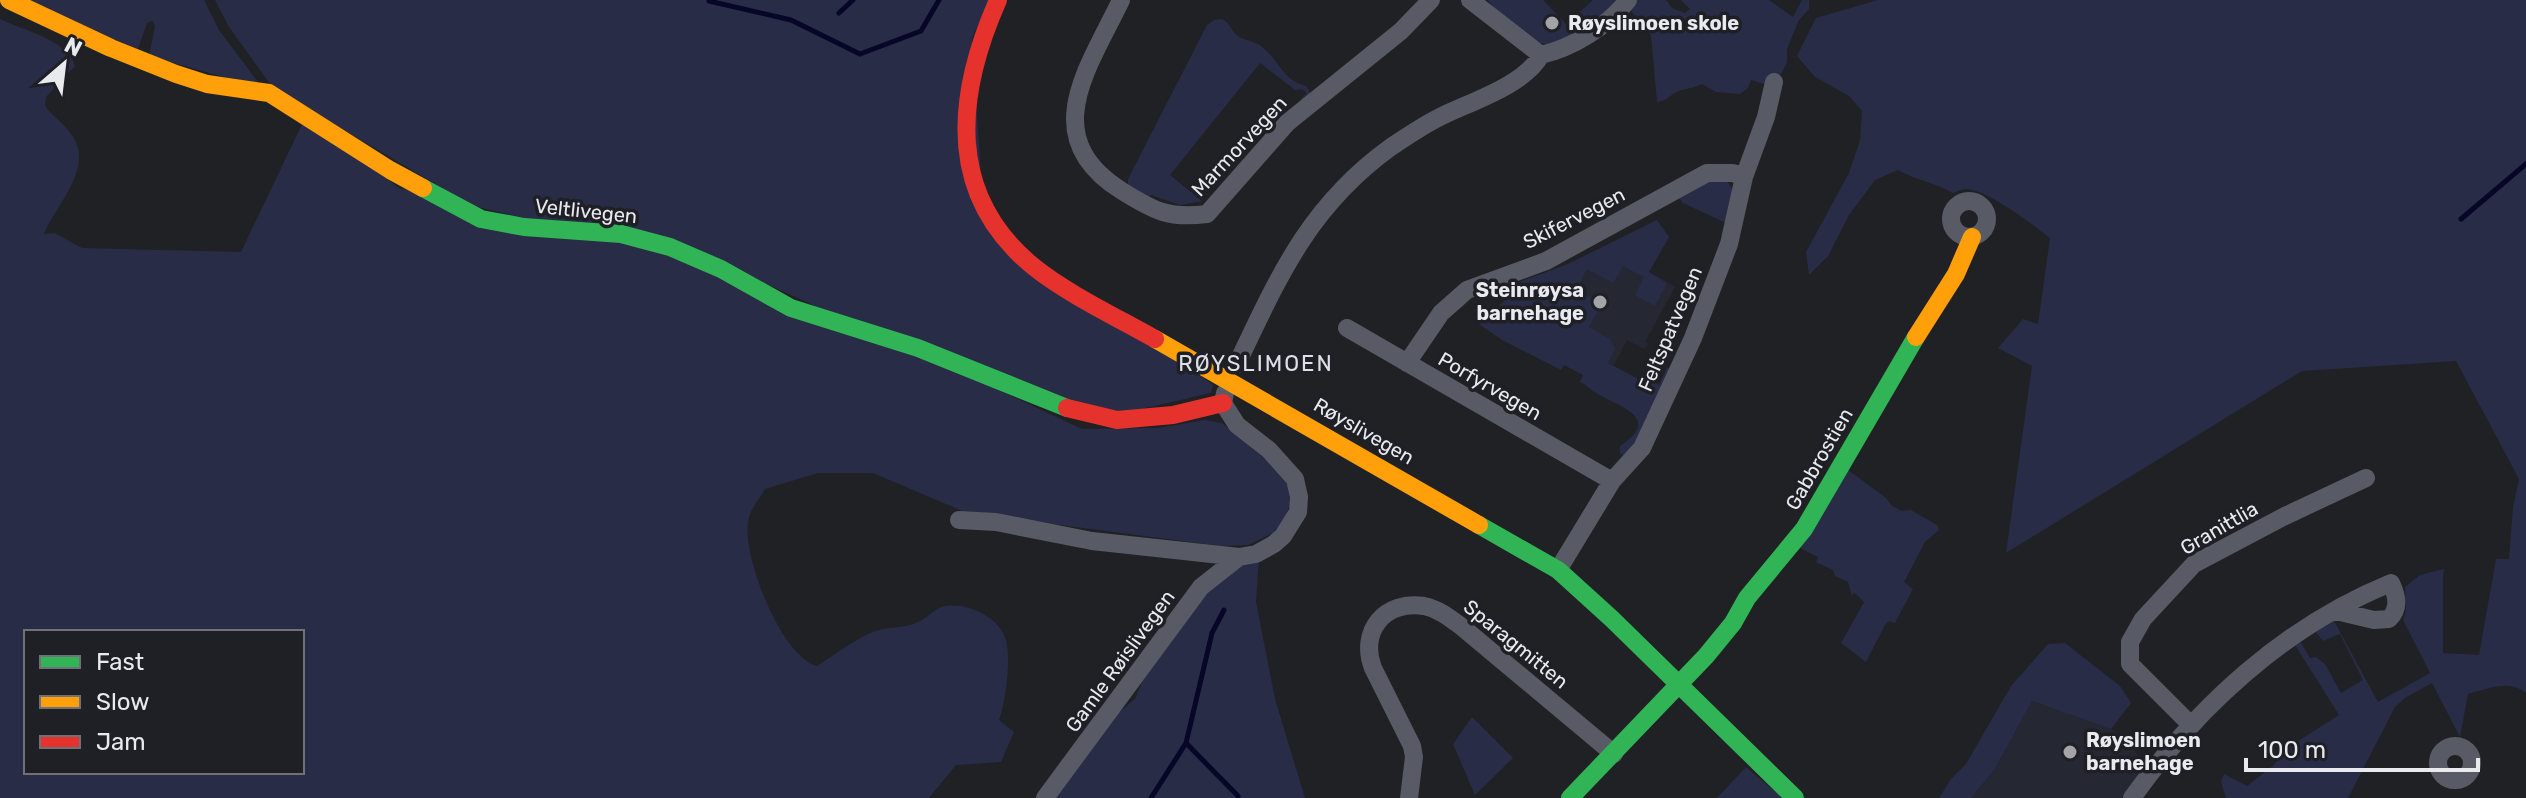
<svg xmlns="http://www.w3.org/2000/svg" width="2526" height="798" viewBox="0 0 2526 798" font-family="Rubik,sans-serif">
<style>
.built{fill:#252833}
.green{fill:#282c46;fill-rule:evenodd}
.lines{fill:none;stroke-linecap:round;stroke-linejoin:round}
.stream{stroke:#070628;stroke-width:5}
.street{stroke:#585a65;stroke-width:18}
.fast{stroke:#30b455;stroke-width:18}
.slow{stroke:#ff9f0a;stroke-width:18}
.jam{stroke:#e5322d;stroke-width:18}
.poi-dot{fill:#a3a4a8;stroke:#1f2026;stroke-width:3}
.labels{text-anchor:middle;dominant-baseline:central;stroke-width:7;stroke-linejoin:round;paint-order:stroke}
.poi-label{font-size:20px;font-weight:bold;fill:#e9eaee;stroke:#1f2026;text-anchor:start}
.street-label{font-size:20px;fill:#e9eaee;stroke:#1f2026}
.neighbourhood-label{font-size:22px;letter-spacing:2px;fill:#dee0e9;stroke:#1f2026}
</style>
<rect width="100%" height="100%" fill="#202125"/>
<!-- built -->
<path class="built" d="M1657,220L1669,237L1649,272L1675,287L1645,342L1648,344L1644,349L1627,340L1614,365L1608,363L1551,312L1506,287L1568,264Z
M2032,701L2111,729L2128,739L2144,765L2123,798H1971L1995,769Z"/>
<!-- green -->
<path class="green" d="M18,0H204L219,30L258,82L256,86L149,56L155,26L152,21L147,23L138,49Z
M215,0H990L972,38L984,221L1213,385L1211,393L1115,415L852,323L732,268L486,214L273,88L229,27Z
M1488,0H1543L1566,24L1593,0H1622L1596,25L1549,46C1532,41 1496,16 1488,0Z
M1633,0H1666L1672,8L1685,13L1690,9L1681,0H1769L1793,17L1802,0H1809V9L1799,20L1787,49V62L1782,73L1768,85L1751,80L1748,88L1740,94L1716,92L1702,84C1693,89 1683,88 1675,93C1668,97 1666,101 1657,102L1651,36L1628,7Z
M1878,0H2526V693C2508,679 2488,689 2468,694L2460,737L2432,683L2405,698L2395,707L2348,798H2226L2221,782L2224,774L2247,786L2274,765L2287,748L2339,715L2295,645L2300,641L2310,658L2316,657L2325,664L2341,693L2363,680L2340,634L2323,641L2314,630L2333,619L2378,702L2430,673L2403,620L2406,610L2405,587L2420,575L2447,568L2444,569L2443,575V653L2479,655L2496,559H2509L2513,507L2519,479L2456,361L2302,371L2006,553L2032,366L1998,348L2023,319L2038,324L2050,238C2034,225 1986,189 1966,189C1961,189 1957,192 1953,193C1935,183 1916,180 1898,170L1875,180L1849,215L1828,256L1809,275L1806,252L1849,173L1860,140L1862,111L1849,96L1815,77L1797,56L1816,18Z
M0,19C23,30 69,41 75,66L46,97L45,105L48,110C56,118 67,127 73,137C94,169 55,206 44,234L55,233L82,248L241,252L305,118L399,188L665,252L973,378L1082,429L1158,428L1205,420L1222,423L1277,469L1288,485L1290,504L1284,521L1273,533L1248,545L1221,546L967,513L873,473H818L765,489C759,499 749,511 748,522C742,555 781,657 817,666C834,655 852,642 870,633C886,626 903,629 918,622C928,618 934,608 945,606C967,603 999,616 1006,640C1011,658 1006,702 999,720L1014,732L1001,762L956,765L929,798H0ZM26,632H302V772H26Z
M1221,19C1230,22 1230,30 1238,36C1246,41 1254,41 1261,46C1279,60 1283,81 1306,86L1311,93L1304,101L1300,100L1307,93L1302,89L1295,90L1260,63L1170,175L1202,201L1180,205L1151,195L1147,200L1128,187V179L1207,25L1214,20Z
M1707,180L1727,181L1733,190L1726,223L1683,203L1679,198Z
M1657,220L1669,237L1649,272L1667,283L1655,306L1635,295L1644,277L1623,266L1613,283L1587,269L1576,290L1602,304L1589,327L1610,339L1615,349L1608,363L1646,383L1649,379L1659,385L1667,368L1671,369L1649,423L1625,457L1620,453V446C1664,417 1618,407 1596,393C1591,390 1586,385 1580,382L1583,375L1564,365L1561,370L1502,340L1479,324L1514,292L1506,287L1568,264Z
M1844,467L1886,498L1892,506L1902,511L1911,510L1937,525L1939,530L1925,542L1904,582L1913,589L1895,623L1889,621L1885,625L1866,662L1841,643L1864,602L1854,592L1852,596L1848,582L1835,576L1833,570L1816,562L1818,557L1798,547Z
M1259,558L1256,602L1275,699L1305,798H1052L1117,714L1135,699L1145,675L1191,610L1235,565Z
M2065,643L2120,686L2131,703L2111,729L2032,701L1995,769L1971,798H1939L1951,779L1966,764L2011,686L2048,644Z
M1472,717L1513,758L1475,795L1453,744Z
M1746,767L1783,798H1717Z"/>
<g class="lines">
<!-- stream -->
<path class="stream" d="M709,1L791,20L860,54L921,31L939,0
M839,13L853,0
M2461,219L2526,164
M1186,743L1238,796
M1151,798L1186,743L1212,633L1224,610"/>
<!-- street -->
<path class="street" d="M1121,0C1088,69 1036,137 1122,191C1154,211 1169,219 1207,214L1287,123L1401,31L1431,0
M1470,0L1541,55
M1951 219a18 18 0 1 1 36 0a18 18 0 1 1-36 0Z
M1347,328L1612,481
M1407,363L1441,313L1467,290L1546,261L1707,173H1733L1744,177
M1237,364C1279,276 1309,206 1391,147C1406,137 1422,126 1438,118C1469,102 1524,86 1541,55C1572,48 1608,26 1628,0
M959,520L996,522L1092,541L1239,557
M1558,570L1612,481L1642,448L1693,338L1729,244L1744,177L1766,117L1774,82
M2191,725L2130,664V642L2143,619L2194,564L2285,516L2366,478
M2438 763a17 17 0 1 1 34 0a17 17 0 1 1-34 0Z
M1045,798L1201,587L1239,557L1256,554L1274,544L1283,536L1298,512L1299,497L1295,479L1269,450L1237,425L1223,403L1225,393
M1409,798L1414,757L1412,746L1373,668C1359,632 1384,600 1424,606C1439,609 1450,618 1462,627L1614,754
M2132,798C2198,706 2285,626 2391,583C2397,596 2400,608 2389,619L2374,620L2336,611"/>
<!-- fast -->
<path class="fast" d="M423,188L481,219L524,227L621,234L670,247L721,269L791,308L918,348L1067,408
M1479,525L1558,570L1612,619L1795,798
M1570,798L1706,656L1733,623L1747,598L1804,529L1916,337"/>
<!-- slow -->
<path class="slow" d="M9,0L111,48L176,74L207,84L269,93L390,170L423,188
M1916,337L1956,274L1972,237
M1155,339L1479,525"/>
<!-- jam -->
<path class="jam" d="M998,0C956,95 945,195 1034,267C1066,293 1118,318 1155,339
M1067,408L1117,420L1173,415L1223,403"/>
</g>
<!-- markers -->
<g class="poi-dot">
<circle cx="1552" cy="23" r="8"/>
<circle cx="1600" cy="302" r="8"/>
<circle cx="2070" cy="752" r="8"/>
</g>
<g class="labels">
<!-- poi labels -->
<g class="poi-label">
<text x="1568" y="23">Røyslimoen skole</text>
<text x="1584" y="290" text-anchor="end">Steinrøysa<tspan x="1584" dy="23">barnehage</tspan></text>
<text x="2086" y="740">Røyslimoen<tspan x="2086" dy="23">barnehage</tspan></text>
</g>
<!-- street labels -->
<g class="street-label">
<text transform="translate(1239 146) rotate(-47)">Marmorvegen</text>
<text transform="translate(586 211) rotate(6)">Veltlivegen</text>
<text transform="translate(1574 218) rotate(-27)">Skifervegen</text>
<text transform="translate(1670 329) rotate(-67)">Feltspatvegen</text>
<text transform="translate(1490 386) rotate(30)">Porfyrvegen</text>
<text transform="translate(1364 431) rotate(30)">Røyslivegen</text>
<text transform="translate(1819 459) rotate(-60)">Gabbrostien</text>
<text transform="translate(2219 528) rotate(-30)">Granittlia</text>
<text transform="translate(1516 644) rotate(39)">Sparagmitten</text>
<text transform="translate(1120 661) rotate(-54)">Gamle Røislivegen</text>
</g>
<!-- neighbourhood labels -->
<g class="neighbourhood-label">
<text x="1256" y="363">RØYSLIMOEN</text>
</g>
</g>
<!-- legend -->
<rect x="24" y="630" width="280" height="144" fill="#1f2026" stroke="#707176" stroke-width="2"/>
<rect x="40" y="656" width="40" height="12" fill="#30b455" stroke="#707176" stroke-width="2"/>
<text x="96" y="670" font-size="24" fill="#e9eaee">Fast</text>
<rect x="40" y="696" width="40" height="12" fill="#ff9f0a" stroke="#707176" stroke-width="2"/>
<text x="96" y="710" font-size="24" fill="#e9eaee">Slow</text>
<rect x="40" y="736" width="40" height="12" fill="#e5322d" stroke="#707176" stroke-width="2"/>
<text x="96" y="750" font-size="24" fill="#e9eaee">Jam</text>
<!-- north arrow -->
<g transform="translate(64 64) rotate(28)" stroke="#1f2026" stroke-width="6" paint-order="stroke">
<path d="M0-6L14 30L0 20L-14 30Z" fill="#e9eaee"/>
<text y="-12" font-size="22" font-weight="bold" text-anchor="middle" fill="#e9eaee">N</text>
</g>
<!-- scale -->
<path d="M2246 758v12h232v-12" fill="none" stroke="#e9eaee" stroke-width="4"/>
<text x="2258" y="758" font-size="24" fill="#e9eaee" stroke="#1f2026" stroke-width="6" paint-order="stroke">100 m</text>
</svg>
